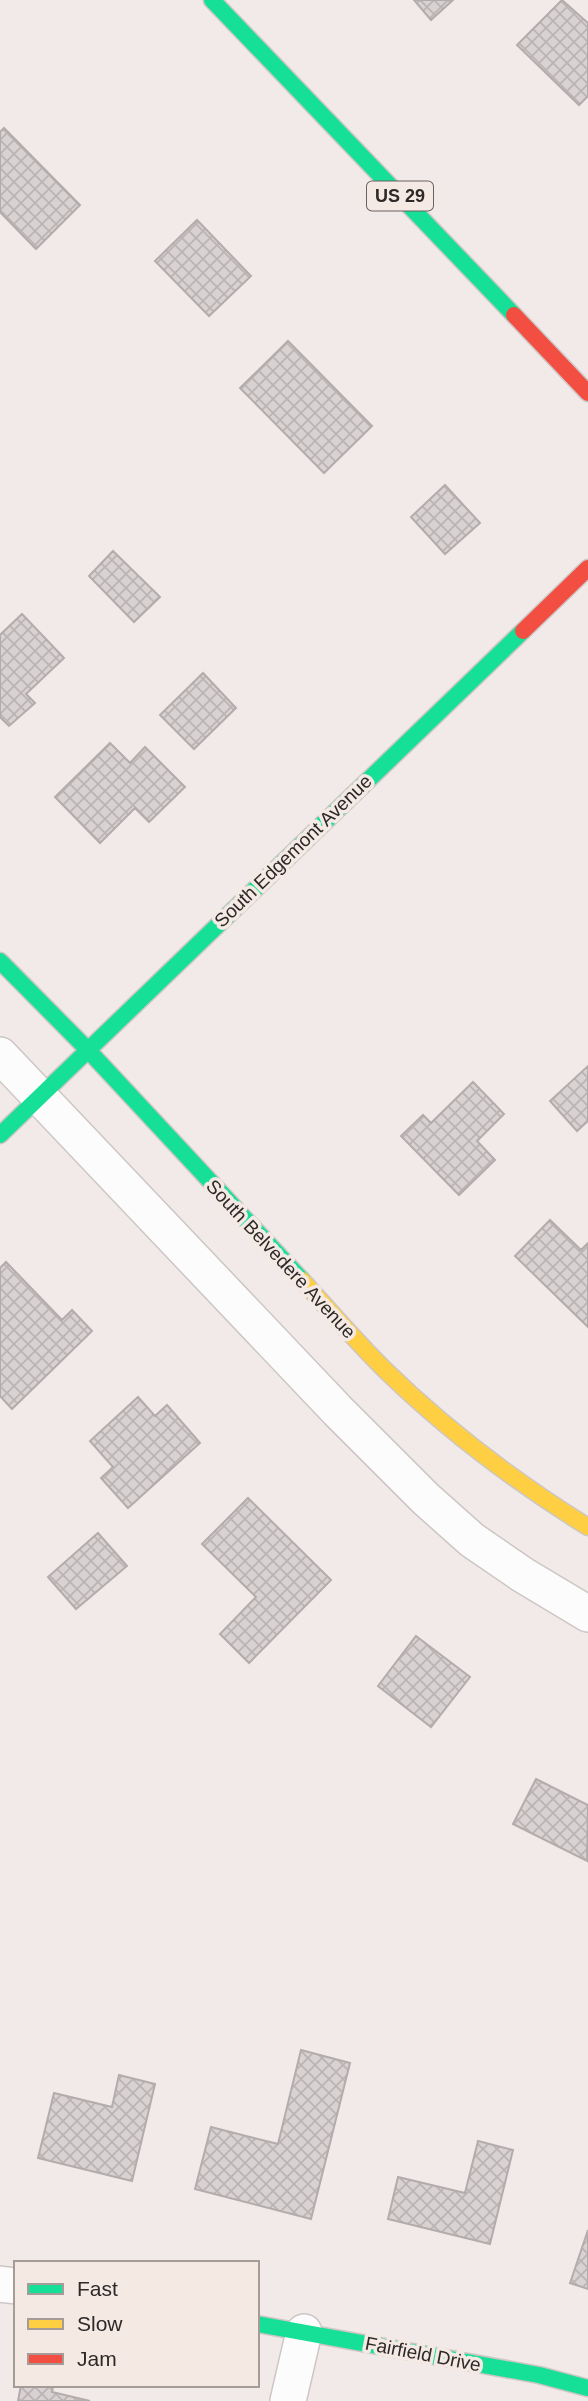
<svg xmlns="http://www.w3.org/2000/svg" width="588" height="2401" viewBox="0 0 588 2401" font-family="Arial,sans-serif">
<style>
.building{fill:url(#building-cross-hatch);stroke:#b2acad;stroke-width:2}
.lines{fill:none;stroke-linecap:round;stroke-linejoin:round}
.street-casing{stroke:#ccc6c4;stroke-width:38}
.fast-casing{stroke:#ccc6c4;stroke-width:19}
.slow-casing{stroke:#ccc6c4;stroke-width:19}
.jam-casing{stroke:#ccc6c4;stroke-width:19}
.street{stroke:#fdfcfc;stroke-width:35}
.fast{stroke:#16e098;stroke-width:16}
.slow{stroke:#ffcf43;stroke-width:16}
.jam{stroke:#f24e42;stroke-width:16}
.labels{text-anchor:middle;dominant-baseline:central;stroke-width:7;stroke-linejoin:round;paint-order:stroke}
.shield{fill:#f5e9e4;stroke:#696360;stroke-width:2}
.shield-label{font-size:18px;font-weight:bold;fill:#2d2927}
.street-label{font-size:19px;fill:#2d2927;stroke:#f5e9e4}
</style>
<defs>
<pattern id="building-cross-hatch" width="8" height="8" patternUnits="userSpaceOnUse" patternTransform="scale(1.75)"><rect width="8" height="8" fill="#d8d2d3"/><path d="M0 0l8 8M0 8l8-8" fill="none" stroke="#bab4b5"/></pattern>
</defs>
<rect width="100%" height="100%" fill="#f1eae8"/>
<!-- building -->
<path class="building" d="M414,0H453L431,20Z
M562,0L588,23V96L579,105L517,45Z
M4,128L80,205L36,249L0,212V132Z
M197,220L251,276L209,316L155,261Z
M288,341L372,426L324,473L240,388Z
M445,485L480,523L445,554L411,517Z
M113,551L160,597L134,622L89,576Z
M22,614L64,658L26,694L35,703L9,726L0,717V635Z
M203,673L236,708L194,749L160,715Z
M110,743L130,763L145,747L185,787L149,822L135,808L100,843L55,797Z
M588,1066V1121L577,1131L550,1101Z
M473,1082L504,1114L477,1141L495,1160L459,1195L401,1136L423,1115L431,1123Z
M550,1220L581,1250L588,1243V1327L515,1256Z
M6,1262L62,1320L72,1310L92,1331L12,1409L0,1396V1268Z
M138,1397L155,1416L167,1405L200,1443L128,1508L101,1478L113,1467L90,1441Z
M248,1498L331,1580L249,1663L220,1634L256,1597L202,1544Z
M98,1533L127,1566L76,1609L48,1577Z
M416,1636L470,1677L431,1727L378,1686Z
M536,1779L588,1805L587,1861L513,1824Z
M301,2050L350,2063L311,2219L195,2189L211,2127L278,2144Z
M119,2075L155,2084L132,2181L38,2158L54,2093L112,2107Z
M478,2141L513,2150L490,2244L388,2219L398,2177L465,2193Z
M588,2230V2289L570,2283Z
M21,2385L53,2387L52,2392L90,2401H18Z"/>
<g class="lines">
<defs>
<path id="street" d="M0,1055L338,1411L426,1499L472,1540L523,1575L588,1614
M0,2284L16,2286
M288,2401L304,2332"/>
<path id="fast" d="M212,0L514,315
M0,961L87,1049L302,1280
M0,1135L523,631
M257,2324L539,2375L588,2388"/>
<path id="slow" d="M302,1280C328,1309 354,1339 382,1367C444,1428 514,1481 588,1527"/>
<path id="jam" d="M514,315L588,393
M523,631L588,568"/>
</defs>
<!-- street casing -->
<use href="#street" class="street-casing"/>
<!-- fast casing -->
<use href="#fast" class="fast-casing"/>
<!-- slow casing -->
<use href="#slow" class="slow-casing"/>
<!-- jam casing -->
<use href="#jam" class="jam-casing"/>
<!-- street -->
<use href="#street" class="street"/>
<!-- fast -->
<use href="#fast" class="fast"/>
<!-- slow -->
<use href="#slow" class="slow"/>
<!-- jam -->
<use href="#jam" class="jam"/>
</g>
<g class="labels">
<!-- shield labels -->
<rect class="shield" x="367" y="181.5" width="66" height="29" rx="5"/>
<g class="shield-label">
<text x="400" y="196">US 29</text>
</g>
<!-- street labels -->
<g class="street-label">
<text transform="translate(293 851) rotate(-44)">South Edgemont Avenue</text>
<text transform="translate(281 1259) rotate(47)">South Belvedere Avenue</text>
<text transform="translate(423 2354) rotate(11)">Fairfield Drive</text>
</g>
</g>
<!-- legend -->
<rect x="14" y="2261" width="245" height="126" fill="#f5e9e4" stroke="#a59c98" stroke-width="2"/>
<rect x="28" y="2284" width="35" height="10" fill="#16e098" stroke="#a59c98" stroke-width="2"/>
<text x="77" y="2296" font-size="21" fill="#2d2927">Fast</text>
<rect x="28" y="2319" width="35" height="10" fill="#ffcf43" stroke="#a59c98" stroke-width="2"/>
<text x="77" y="2331" font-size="21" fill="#2d2927">Slow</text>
<rect x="28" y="2354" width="35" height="10" fill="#f24e42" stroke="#a59c98" stroke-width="2"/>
<text x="77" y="2366" font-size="21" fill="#2d2927">Jam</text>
</svg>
